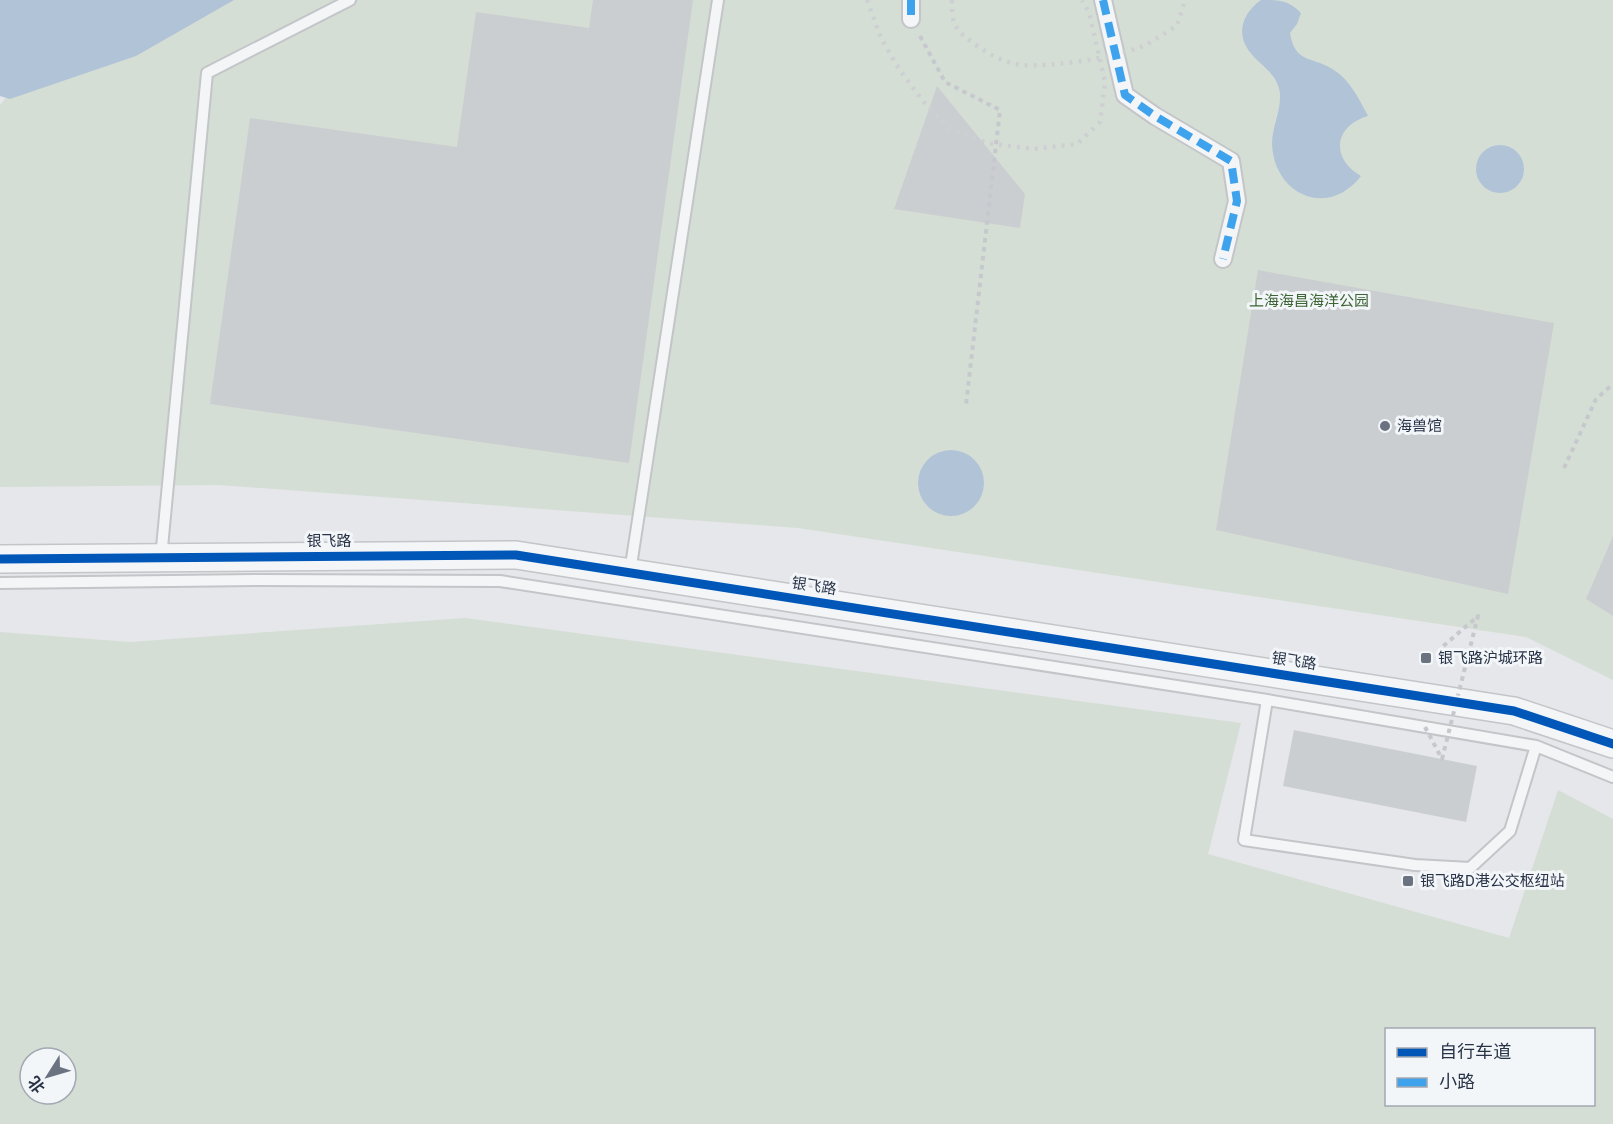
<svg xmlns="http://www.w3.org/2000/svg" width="1613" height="1124" viewBox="0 0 1613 1124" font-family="Roboto,'Noto Sans SC',sans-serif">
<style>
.green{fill:#d5ded5;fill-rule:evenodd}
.water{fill:#b1c3d7}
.building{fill:#cbced1}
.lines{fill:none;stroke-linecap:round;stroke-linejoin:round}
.service-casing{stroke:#c3c5c8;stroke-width:14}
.pedestrian-casing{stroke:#c3c5c8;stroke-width:20}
.tertiary-casing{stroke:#c3c5c8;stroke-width:30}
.path{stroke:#c6c8cd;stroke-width:4;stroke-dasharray:4.5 4.5;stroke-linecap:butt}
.service{stroke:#f4f5f7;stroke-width:10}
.pedestrian{stroke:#f4f5f7;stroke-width:16}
.tertiary{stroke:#f4f5f7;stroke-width:27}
.rail{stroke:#cecfd2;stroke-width:4.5;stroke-dasharray:3 6;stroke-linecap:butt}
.path-bridge{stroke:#c6c8cd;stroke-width:4;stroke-dasharray:4.5 4.5;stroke-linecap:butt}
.quiet{stroke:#3ea3ec;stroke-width:8;stroke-dasharray:15 8;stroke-linecap:butt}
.cycleway-casing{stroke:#f3f6f9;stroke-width:13}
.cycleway{stroke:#0057b8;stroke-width:9}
.poi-dot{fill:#6b7280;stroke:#f3f6f9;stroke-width:2}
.labels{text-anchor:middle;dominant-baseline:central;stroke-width:6;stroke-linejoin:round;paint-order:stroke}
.park-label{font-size:15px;fill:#3d6434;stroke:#f3f6f9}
.poi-label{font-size:15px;fill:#293347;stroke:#f3f6f9;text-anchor:start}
.street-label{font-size:15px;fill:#293347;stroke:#f3f6f9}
</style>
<rect width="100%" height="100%" fill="#e5e7ea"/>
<!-- green -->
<path class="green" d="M82,0H1613V680L1526,637L798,528L219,485L0,487V105Z
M465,618L1241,723L1208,854L1509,938L1558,790L1613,819V1124H0V632L130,642ZM1386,1030H1594V1104H1386ZM30,1058H66V1094H30Z"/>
<!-- water -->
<path class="water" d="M0,0H234L136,56L10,99L0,96Z
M1261,0C1280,0 1288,0 1301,13L1297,24L1290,33C1295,65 1314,56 1334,70C1350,80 1359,99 1368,116C1334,126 1330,158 1361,176C1328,219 1274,195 1272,144C1272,127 1281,111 1280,94C1278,73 1260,66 1249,51C1235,32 1244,12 1261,0Z
M1476 169a24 24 0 1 1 48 0a24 24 0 1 1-48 0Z
M918 483a33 33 0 1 1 66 0a33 33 0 1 1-66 0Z"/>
<!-- building -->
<path class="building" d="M593,0H693L629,463L210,404L250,118L457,147L476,12L589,28Z
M937,86L1025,194L1020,228L894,209Z
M1258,270L1554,323L1508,594L1216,530Z
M1613,536V616L1586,599Z
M1294,730L1477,766L1466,822L1283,786Z"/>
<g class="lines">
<defs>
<path id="service" d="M161,558L207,73L350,0
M630,572L718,0
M0,583L258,580L500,581L1267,700L1536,746L1613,777
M1267,700L1244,840L1415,865L1470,868L1510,831L1536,746"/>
<path id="pedestrian" d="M911,0V19
M1103,0L1125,95L1155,116L1231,161L1237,201L1223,259"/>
<path id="tertiary" d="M0,559L516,555L1514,711L1613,744"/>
</defs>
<!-- service casing -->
<use href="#service" class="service-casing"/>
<!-- pedestrian casing -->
<use href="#pedestrian" class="pedestrian-casing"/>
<!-- tertiary casing -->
<use href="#tertiary" class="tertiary-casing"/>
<!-- path -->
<path class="path" d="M920,36L945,82L1000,110L966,405
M1564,468L1596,399L1613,384"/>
<!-- service -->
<use href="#service" class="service"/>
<!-- pedestrian -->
<use href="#pedestrian" class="pedestrian"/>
<!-- tertiary -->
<use href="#tertiary" class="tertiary"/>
<!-- rail -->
<path class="rail" d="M867,0L881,38L899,69L926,105L950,129L987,143L1033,149L1077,144L1100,122L1105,82L1089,12L1082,0
M952,0C951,25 956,31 976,45C990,55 1005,63 1022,65C1054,67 1111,58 1141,47C1153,42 1166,32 1177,26L1185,0"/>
<!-- path-bridge -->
<path class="path-bridge" d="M1425,727L1442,759L1478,616L1440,649"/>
<!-- quiet -->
<path class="quiet" d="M911,0V19
M1103,0L1125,95L1155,116L1231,161L1237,201L1223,259"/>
<defs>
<path id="cycleway" d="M0,559L516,555L1514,711L1613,744"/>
</defs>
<!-- cycleway casing -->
<use href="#cycleway" class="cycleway-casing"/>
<!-- cycleway -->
<use href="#cycleway" class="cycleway"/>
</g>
<!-- markers -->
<g class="poi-dot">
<circle cx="1385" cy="426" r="6"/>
<rect x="1420" y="652" width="12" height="12" rx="3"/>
<rect x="1402" y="875" width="12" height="12" rx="3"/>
</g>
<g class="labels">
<!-- park labels -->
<g class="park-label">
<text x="1309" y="301">上海海昌海洋公园</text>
</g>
<!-- poi labels -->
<g class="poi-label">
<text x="1397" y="426">海兽馆</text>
<text x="1438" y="658">银飞路沪城环路</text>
<text x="1420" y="881">银飞路D港公交枢纽站</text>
</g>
<!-- street labels -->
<g class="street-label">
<text x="329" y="541">银飞路</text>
<text transform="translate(814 586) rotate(9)">银飞路</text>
<text transform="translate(1294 661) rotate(9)">银飞路</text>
</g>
</g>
<!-- legend -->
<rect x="1385" y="1028" width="210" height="78" fill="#f3f6f9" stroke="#a2a8b2" stroke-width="1.5"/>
<rect x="1397" y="1048" width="30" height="9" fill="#0057b8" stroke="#a2a8b2" stroke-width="1.5"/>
<text x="1439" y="1058" font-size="18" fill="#293347">自行车道</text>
<rect x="1397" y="1078" width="30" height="9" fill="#3ea3ec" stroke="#a2a8b2" stroke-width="1.5"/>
<text x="1439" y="1088" font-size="18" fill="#293347">小路</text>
<!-- north arrow -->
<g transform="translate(48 1076) rotate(233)"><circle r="28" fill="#f3f6f9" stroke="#a2a8b2" stroke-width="1.5"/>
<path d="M0-4.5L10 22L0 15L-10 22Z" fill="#6b7280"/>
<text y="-9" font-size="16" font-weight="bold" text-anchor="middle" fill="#293347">北</text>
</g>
</svg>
